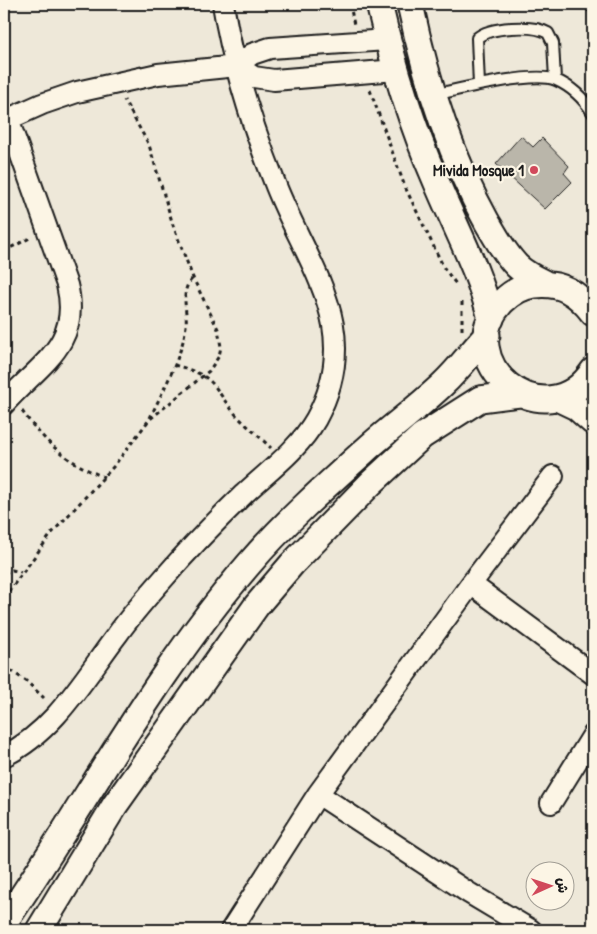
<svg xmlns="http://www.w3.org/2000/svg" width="597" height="934" viewBox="0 0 597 934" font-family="'Patrick Hand','Playpen Sans Arabic',sans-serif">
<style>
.building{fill:#bab6aa;stroke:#1c1c1c}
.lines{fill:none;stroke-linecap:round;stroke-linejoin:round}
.service-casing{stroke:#1c1c1c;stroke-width:14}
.minor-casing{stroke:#1c1c1c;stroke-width:24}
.tertiary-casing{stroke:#1c1c1c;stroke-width:29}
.path{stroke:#1c1c1c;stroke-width:3;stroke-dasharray:4 4;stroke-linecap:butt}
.service{stroke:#fcf5e5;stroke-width:10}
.minor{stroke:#fcf5e5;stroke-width:20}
.tertiary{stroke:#fcf5e5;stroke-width:25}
.poi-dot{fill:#d1495b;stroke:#fcf5e5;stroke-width:2}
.labels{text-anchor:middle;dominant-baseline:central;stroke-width:4.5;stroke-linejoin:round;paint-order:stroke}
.poi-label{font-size:16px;font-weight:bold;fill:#1c1c1c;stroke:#fcf5e5;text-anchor:end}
</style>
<rect width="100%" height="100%" fill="#eee8d9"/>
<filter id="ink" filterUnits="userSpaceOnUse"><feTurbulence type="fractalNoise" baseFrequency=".02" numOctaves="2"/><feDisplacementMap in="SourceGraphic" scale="10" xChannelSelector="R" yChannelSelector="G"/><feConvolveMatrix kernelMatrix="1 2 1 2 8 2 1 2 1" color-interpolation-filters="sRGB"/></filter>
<g filter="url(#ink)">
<!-- building -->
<path class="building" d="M521,136L533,147L542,138L569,166L564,173L572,182L545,209L496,164Z"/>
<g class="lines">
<defs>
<path id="service" d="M479,85L477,38C489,27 533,24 548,33L553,43L555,79
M434,95C459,89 535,71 556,80C572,87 584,99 593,113"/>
<path id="minor" d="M237,66L254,77L274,80L396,70
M4,121L42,104L77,92L158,74L237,66L252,54L270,48L387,40
M4,404C38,365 82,345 67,285L8,119
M471,584L593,674
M4,756C54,732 85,677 117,635C131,615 147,597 163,579C189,549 216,521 244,494C269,471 299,449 316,419C365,329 308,267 276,186C253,128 233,66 223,4
M318,794L469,893L531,930
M551,803L593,735
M231,930L318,794L471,584L553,476"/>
<path id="tertiary" d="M379,4C393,64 411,124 436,181C455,227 479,270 491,319
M410,4C426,80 449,154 487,222C496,237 504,253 517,266C525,274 536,279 546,284
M593,313C578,293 561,282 535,285C523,286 511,293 502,302C447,360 544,443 593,371
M557,398L576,407L593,422
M4,923C86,804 154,674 249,564C284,523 329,483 370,446C394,425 420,406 443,384C459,369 472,351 487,335
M39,930L115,805L257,605L292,564L371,483L422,436L480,399L520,394"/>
</defs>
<!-- service casing -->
<use href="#service" class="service-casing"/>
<!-- minor casing -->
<use href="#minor" class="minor-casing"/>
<!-- tertiary casing -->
<use href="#tertiary" class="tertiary-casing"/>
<!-- path -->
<path class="path" d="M350,4L354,25
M580,4L593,14
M370,90L405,187L444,268L456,284
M4,251L30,238
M462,330V302
M174,365C219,377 210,385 237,416C248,427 260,437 271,448
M22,411C44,442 68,463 104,477
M150,418C163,390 182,357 186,326C188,310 179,290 193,278
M4,573L12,570L21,572
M4,598L52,533L114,466L149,420L209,371L219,356L221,347L218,329L193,278L173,225L149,145L124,100
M4,666L26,681L44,698"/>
<!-- service -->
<use href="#service" class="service"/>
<!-- minor -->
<use href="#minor" class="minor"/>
<!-- tertiary -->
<use href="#tertiary" class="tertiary"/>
</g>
</g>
<!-- markers -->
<circle class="poi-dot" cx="534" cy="170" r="5"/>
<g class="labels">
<!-- poi labels -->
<g class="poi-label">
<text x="524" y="170">Mivida Mosque 1</text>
</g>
</g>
<!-- margin -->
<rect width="597" height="934" fill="none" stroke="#fcf5e5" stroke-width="20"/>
<rect x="10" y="10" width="577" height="914" fill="none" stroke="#1c1c1c" stroke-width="2" filter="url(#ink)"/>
<!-- north arrow -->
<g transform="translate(550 886) rotate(87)"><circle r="24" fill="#fcf5e5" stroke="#a29e95"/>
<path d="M0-4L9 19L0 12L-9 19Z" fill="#d1495b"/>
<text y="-8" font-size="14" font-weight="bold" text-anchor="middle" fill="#1c1c1c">ش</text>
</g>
</svg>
